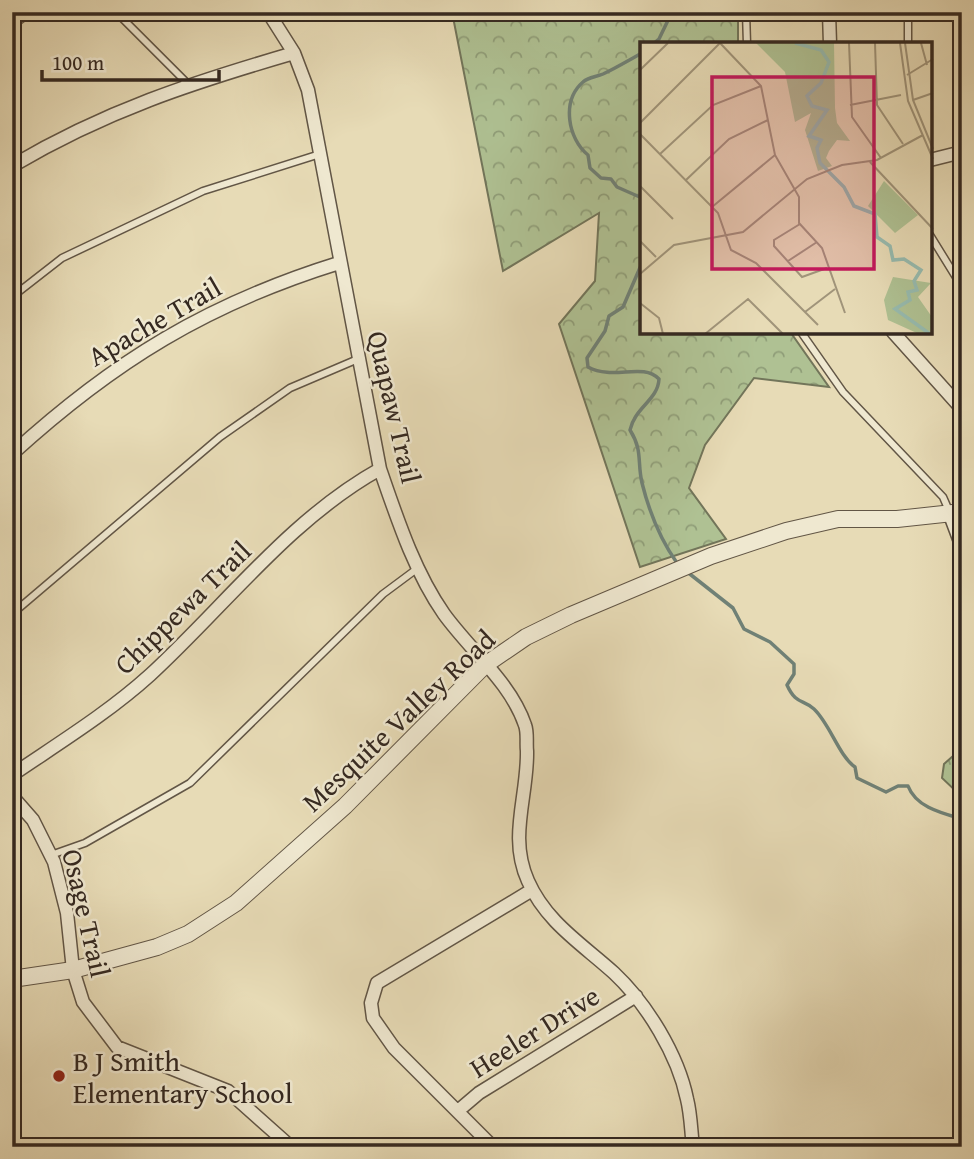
<svg xmlns="http://www.w3.org/2000/svg" width="974" height="1159" viewBox="0 0 974 1159" font-family="'Gentium Book Plus',serif">
<style>
.grass{fill:url(#grass-tufts);stroke:#72755a;stroke-width:2}
.forest{fill:url(#forest-crowns);stroke:#72755a;stroke-width:2}
.lines{fill:none;stroke-linecap:round;stroke-linejoin:round}
.stream{stroke:#708176;stroke-width:3.5}
.service-casing{stroke:#625646;stroke-width:9}
.minor-casing{stroke:#625646;stroke-width:15}
.tertiary-casing{stroke:#625646;stroke-width:18}
.service{stroke:#efe8d0;stroke-width:6}
.minor{stroke:#efe8d0;stroke-width:12}
.tertiary{stroke:#efe8d0;stroke-width:16}
.poi-dot{fill:#8f2418;stroke:#efe8d0;stroke-width:2.5}
.labels{text-anchor:middle;dominant-baseline:central;stroke-width:5;stroke-linejoin:round;paint-order:stroke}
.street-label{font-size:28px;fill:#352921;stroke:#efe8d0}
.poi-label{font-size:28px;fill:#352921;stroke:#efe8d0;text-anchor:start}
.inset-river{fill:none;stroke:#97bbaf;stroke-width:3.5}
.inset-road{fill:none;stroke:#a0947a;stroke-width:2}
.view{fill:#c2185b;fill-opacity:0.15;stroke:#c2185b;stroke-width:3.5}
.inset-edge{fill:none;stroke:#352921;stroke-width:3.5}
</style>
<defs>
<pattern id="grass-tufts" width="24" height="20" patternUnits="userSpaceOnUse" patternTransform="scale(1.75)"><rect width="24" height="20" fill="#afc193"/><path d="M3 7l-1-3M5 7V3M7 7l1-3M15 17l-1-3M17 17v-4M19 17l1-3" fill="none" stroke="#8f9d78"/></pattern>
<pattern id="forest-crowns" width="20" height="18" patternUnits="userSpaceOnUse" patternTransform="scale(1.75)"><rect width="20" height="18" fill="#afc193"/><path d="M2 6a3 3 0 1 1 6 0M12 15a3 3 0 1 1 6 0" fill="none" stroke="#8f9d78"/></pattern>
</defs>
<rect width="100%" height="100%" fill="#e7dbb6"/>
<filter id="stains"><feTurbulence type="fractalNoise" baseFrequency=".00286" numOctaves="4"/><feColorMatrix values="0 0 0 0 .2 0 0 0 0 .09 0 0 0 0 .02 0 0 0 .5 -.17"/></filter>
<radialGradient id="worn" r=".72"><stop offset=".6" stop-color="#630" stop-opacity="0"/><stop offset="1" stop-color="#630" stop-opacity=".3"/></radialGradient>
<!-- grass -->
<path class="grass" d="M962,748V797L942,778L944,764Z"/>
<!-- forest -->
<path class="forest" d="M452,12H738V44H642V332L791,333L829,387L754,378L705,445L689,488L726,539L640,567L559,324L595,281L599,213L503,271Z"/>
<g class="lines">
<!-- stream -->
<path class="stream" d="M653,44L659,39L672,12
M642,53C629,60 616,68 603,74C596,77 588,77 583,82C561,101 568,139 588,155L590,168L601,178L611,179L617,187L642,198
M642,263L623,307L609,316L605,331L587,358L588,367C614,381 642,362 659,379C658,400 635,407 630,430C643,451 637,461 642,483C649,511 660,539 677,563
M686,571L733,608L744,629L770,642L794,664V674L787,685C796,705 803,699 814,709C830,724 839,756 855,767L857,778L886,792L898,786H908C916,807 941,813 962,819"/>
<defs>
<path id="service" d="M116,12L188,84
M746,12L747,44
M908,12V44
M12,26L31,12
M930,235L962,287
M12,297L62,258L203,191L320,154
M801,332L843,392L943,497L950,513
M12,614L220,437L290,388L358,359
M51,855L85,843L190,783L383,594L418,568"/>
<path id="minor" d="M268,12L294,53L308,90L380,469C397,518 414,571 444,614C470,650 511,683 525,725C528,733 526,743 527,751C528,796 508,837 528,881C546,922 582,944 614,973C647,1004 678,1055 687,1099C691,1115 691,1131 693,1147
M829,12L830,44
M930,160L962,152
M12,166C105,111 191,83 294,53
M893,332L962,409
M12,454C114,361 207,304 339,263
M950,515L962,547
M12,775C59,743 108,713 150,675C225,606 290,519 380,469
M12,796L33,820L54,862L67,913L73,970L83,1002L117,1047L228,1091L291,1147
M459,1110L479,1093L636,996
M493,1147L394,1048L373,1018L371,1003L377,983L532,890"/>
<path id="tertiary" d="M12,979L73,970L157,947L188,934L236,903L345,806L485,665L526,637L571,615L711,556L786,531L838,519H897L962,512"/>
</defs>
<!-- service casing -->
<use href="#service" class="service-casing"/>
<!-- minor casing -->
<use href="#minor" class="minor-casing"/>
<!-- tertiary casing -->
<use href="#tertiary" class="tertiary-casing"/>
<!-- service -->
<use href="#service" class="service"/>
<!-- minor -->
<use href="#minor" class="minor"/>
<!-- tertiary -->
<use href="#tertiary" class="tertiary"/>
</g>
<!-- markers -->
<circle class="poi-dot" cx="59" cy="1076" r="7"/>
<g class="labels">
<!-- street labels -->
<g class="street-label">
<text transform="translate(154 321) rotate(-30)">Apache Trail</text>
<text transform="translate(395 407) rotate(77)">Quapaw Trail</text>
<text transform="translate(182 607) rotate(-44)">Chippewa Trail</text>
<text transform="translate(398 720) rotate(-43)">Mesquite Valley Road</text>
<text transform="translate(87 913) rotate(77)">Osage Trail</text>
<text transform="translate(534 1031) rotate(-32)">Heeler Drive</text>
</g>
<!-- poi labels -->
<g class="poi-label">
<text x="73" y="1060">B J Smith<tspan x="73" dy="32">Elementary School</tspan></text>
</g>
</g>
<!-- overview -->
<g transform="translate(640 42)">
<rect width="292" height="292" fill="#e7dbb6"/>
<path d="M244,139L278,173L255,191L228,164Z" fill="#afc193"/>
<path d="M116,1H194L195,66L197,81L210,99L197,98L189,109L186,116L192,124L178,129L165,88L171,71L155,80L145,30ZM253,235L291,241L278,255L292,275V292H279L248,278L244,258Z" fill="#afc193"/>
<path class="inset-river" d="M155,1L181,8L189,20L181,41L167,54L172,64L187,68L169,94L181,98L177,106L180,121L204,145L214,164L235,172L237,195L250,204L253,218L264,217L281,228L274,239L277,248L268,250L270,258L255,267L290,292"/>
<path class="inset-road" d="M80,1L121,44L135,113L159,155V181L182,206L205,271M209,1L212,75L241,116M235,1L237,63L263,102M260,1L268,59L293,117M265,1L273,58L293,107M281,1L287,23M0,28L28,1M267,33L293,17M273,58L293,51M210,63L261,53M0,81L80,1M0,92L78,171L91,208L116,221L178,283M20,112L73,63L121,44M230,120L293,187M46,138L89,97L128,78M0,144L33,177M72,165L135,113M160,182L134,198V204L162,235L187,226M0,199L16,215M148,219L177,200M0,232L34,203L103,190L167,137L202,123L237,118L283,93M0,261L19,276L23,292M165,270L195,247M65,292L108,257L143,292"/>
<path class="view" d="M72,35H234V227H72Z"/>
<rect width="292" height="292" class="inset-edge"/>
</g>
<!-- margin -->
<rect width="974" height="1159" fill="none" stroke="#e7dbb6" stroke-width="42"/>
<rect x="14" y="14" width="946" height="1131" fill="none" stroke="#352921" stroke-width="3.5"/>
<rect x="21" y="21" width="932" height="1117" fill="none" stroke="#352921" stroke-width="2"/>
<!-- scale -->
<path d="M42 70v10h177v-10" fill="none" stroke="#352921" stroke-width="3.5"/>
<text x="52" y="70" font-size="21" fill="#352921" stroke="#efe8d0" stroke-width="5" paint-order="stroke">100 m</text>
<rect width="100%" height="100%" filter="url(#stains)"/>
<rect width="100%" height="100%" fill="url(#worn)"/>
</svg>
